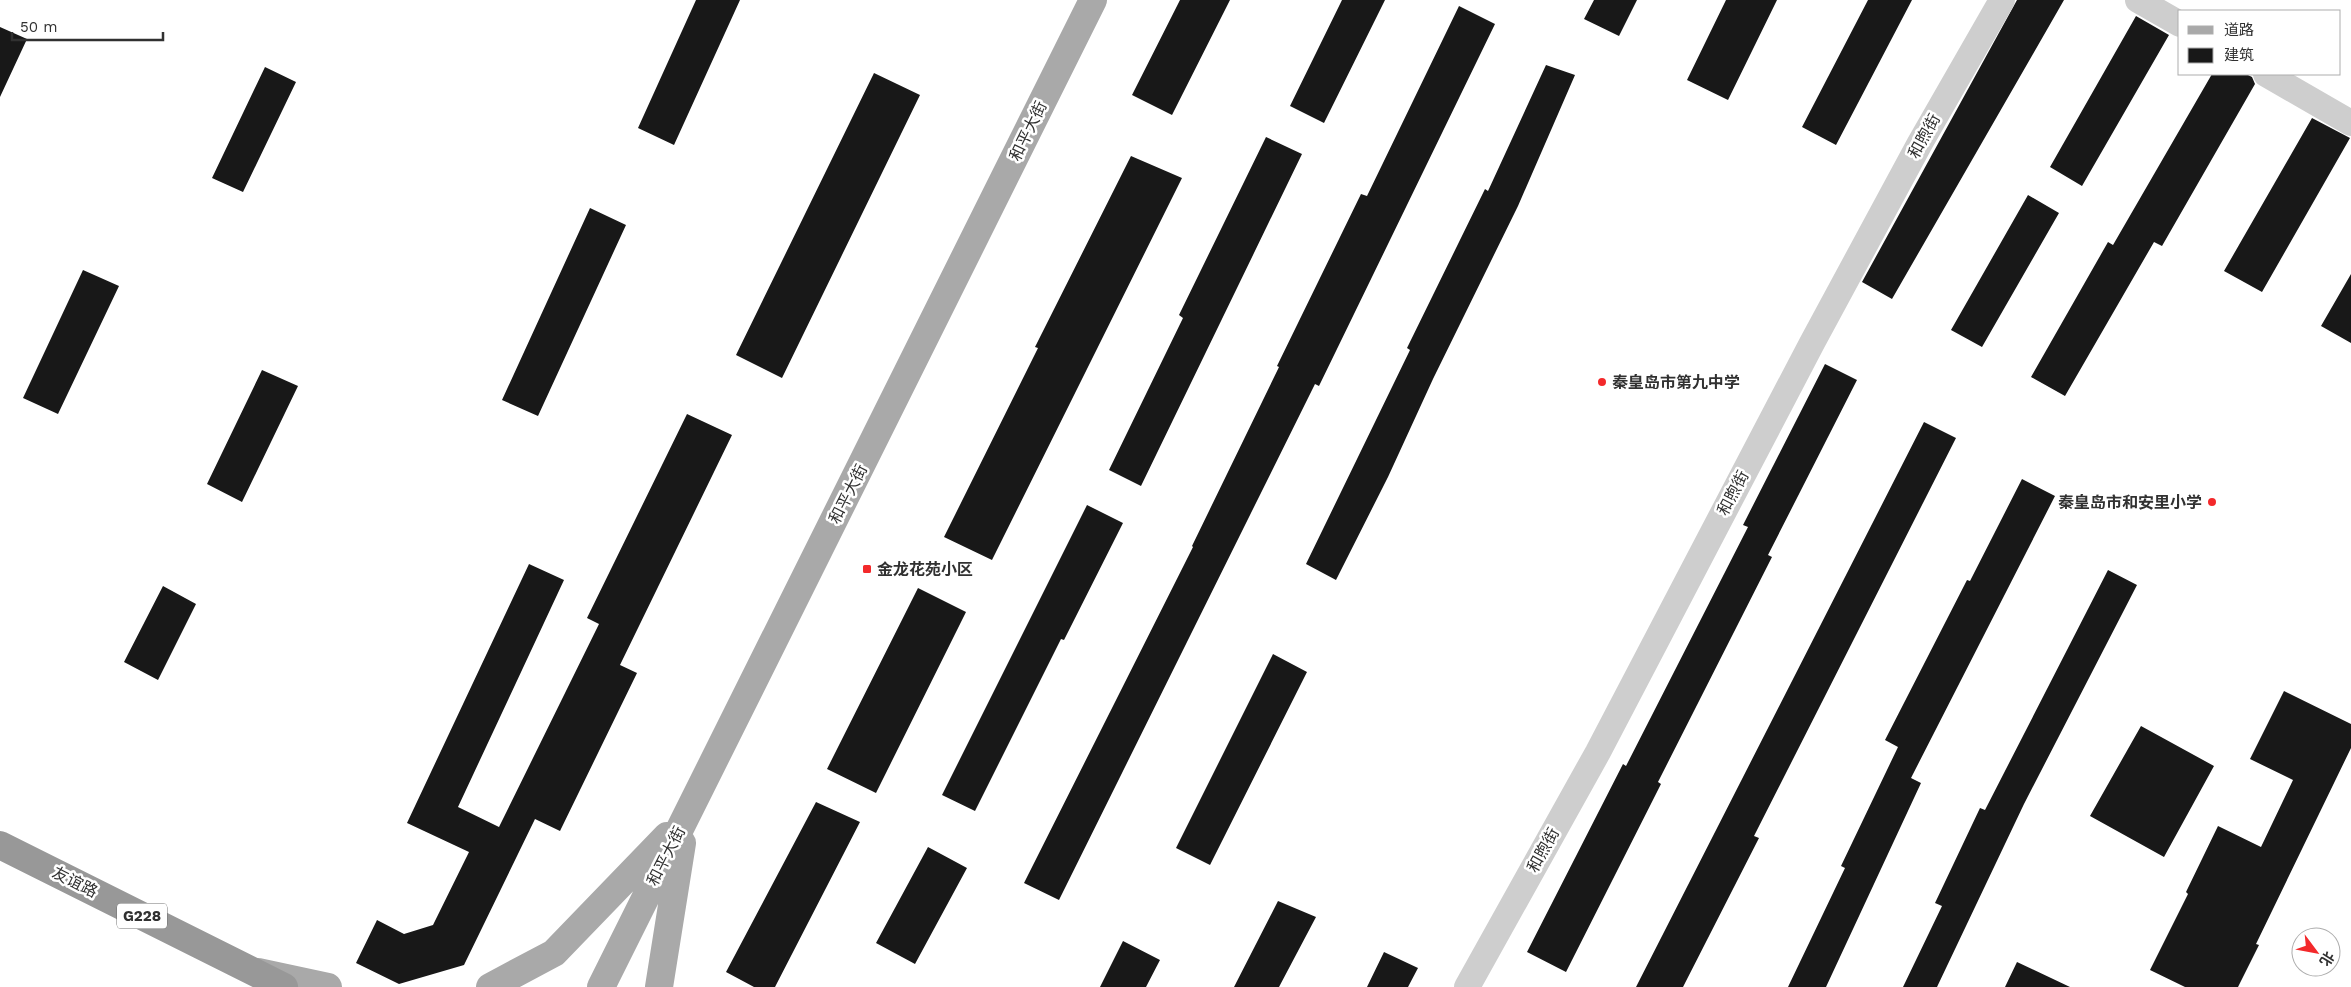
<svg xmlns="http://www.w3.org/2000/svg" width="2351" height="987" viewBox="0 0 2351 987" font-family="'Work Sans','Noto Sans SC',sans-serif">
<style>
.building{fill:#181818}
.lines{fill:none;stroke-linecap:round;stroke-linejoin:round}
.minor{stroke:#cecece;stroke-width:26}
.major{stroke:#a9a9a9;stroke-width:28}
.highway{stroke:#989898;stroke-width:28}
.poi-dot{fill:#f3292b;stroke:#fff;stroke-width:2}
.labels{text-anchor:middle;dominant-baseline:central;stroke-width:5;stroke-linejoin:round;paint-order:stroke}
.shield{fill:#fff;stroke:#6f6f6f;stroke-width:1}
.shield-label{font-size:15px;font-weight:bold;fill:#313131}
.street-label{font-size:16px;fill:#313131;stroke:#fff}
.poi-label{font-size:16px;font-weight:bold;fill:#313131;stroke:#fff;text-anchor:start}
</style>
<rect width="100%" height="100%" fill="#fff"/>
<!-- building -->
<path class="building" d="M696,0H740L674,145L638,128Z
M1180,0H1230L1172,115L1132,95Z
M1342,0H1385L1324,123L1290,106Z
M1594,0H1637L1619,36L1584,19Z
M1726,0H1777L1728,100L1687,80Z
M1868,0H1912L1836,145L1802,127Z
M2017,0H2064L1892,299L1862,282Z
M1459,6L1495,24L1319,386L1315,384L1059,900L1024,883L1193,547L1192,546L1279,367L1277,366L1361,194L1367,196Z
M2136,16L2169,35L2082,186L2050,167Z
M0,27L27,39L0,97Z
M1546,65L1575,75L1518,206L1433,379L1388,477L1336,580L1306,564L1410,350L1407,348L1485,189L1488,191Z
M265,67L296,82L243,192L212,178Z
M874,73L920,95L782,378L736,355Z
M2212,74H2246L2252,77L2255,84L2162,246L2154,242L2065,396L2031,377L2108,242L2113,245Z
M2312,118L2350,138L2262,292L2224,271Z
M1266,137L1302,154L1141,486L1109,470L1183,318L1179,315Z
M1131,156L1182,178L992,560L944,537L1038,348L1035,347Z
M2028,195L2059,213L1982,347L1951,330Z
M590,208L626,225L538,416L502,400Z
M83,270L119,286L58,414L23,398Z
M2351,274V343L2321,326Z
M1825,364L1857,380L1768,555L1772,557L1658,782L1661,784L1566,972L1527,952L1623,764L1626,766L1748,527L1743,525Z
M262,370L298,386L242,502L207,484Z
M687,414L732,435L620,665L637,673L560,831L535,819L464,965L399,984L356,963L377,920L404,934L433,925L469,852L407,823L529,564L564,580L458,807L499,827L599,624L587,618Z
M1924,422L1956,438L1754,836L1759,838L1683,987H1636Z
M2022,479L2055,496L1911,778L1921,783L1826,987H1788L1845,868L1841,866L1898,747L1885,740L1967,580L1970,581Z
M1087,505L1123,523L1064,640L1061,639L975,811L942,795Z
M2108,570L2137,585L2024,804L1937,987H1903L1942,906L1935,903L1980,808L1985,810Z
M163,586L196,604L158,680L124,662Z
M918,588L966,612L876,793L827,769Z
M1273,654L1307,672L1210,865L1176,848Z
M2284,691L2351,724V748L2256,944L2259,945L2238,987H2185L2150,970L2188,894L2186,892L2218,826L2261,847L2293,780L2250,759Z
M2141,726L2214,766L2164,857L2090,816Z
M816,802L860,822L775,987H754L726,972Z
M928,847L967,868L915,964L876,943Z
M1278,901L1316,917L1279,987H1234Z
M1123,941L1160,960L1146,987H1100Z
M1384,952L1418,968L1408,987H1367Z
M2017,962L2070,987H2005Z"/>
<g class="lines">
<!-- minor -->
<path class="minor" d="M2138,0L2180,24
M2266,74L2351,123
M1467,987L1598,752L1812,343L1920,143L2002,0"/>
<!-- major -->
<path class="major" d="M258,972L328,987
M490,987L554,953L667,836
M601,987L1093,0
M659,987L682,843"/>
<!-- highway -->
<path class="highway" d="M0,845L284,987"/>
</g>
<!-- markers -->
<g class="poi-dot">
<circle cx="1602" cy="382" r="5"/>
<circle cx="2212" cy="502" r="5"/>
<rect x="862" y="564" width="10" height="10" rx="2.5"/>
</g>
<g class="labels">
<!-- shield labels -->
<rect class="shield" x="117" y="903.5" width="50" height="25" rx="4"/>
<g class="shield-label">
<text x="142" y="916">G228</text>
</g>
<!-- street labels -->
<g class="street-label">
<text transform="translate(1028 131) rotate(-64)">和平大街</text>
<text transform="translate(1924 136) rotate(-61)">和煦街</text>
<text transform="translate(1733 493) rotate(-62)">和煦街</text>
<text transform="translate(848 494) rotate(-63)">和平大街</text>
<text transform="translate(1543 850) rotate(-61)">和煦街</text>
<text transform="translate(666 856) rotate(-63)">和平大街</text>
<text transform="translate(75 882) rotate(27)">友谊路</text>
</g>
<!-- poi labels -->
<g class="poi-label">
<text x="1612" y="382">秦皇岛市第九中学</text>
<text x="2202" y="502" text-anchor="end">秦皇岛市和安里小学</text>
<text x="877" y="569">金龙花苑小区</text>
</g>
</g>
<!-- legend -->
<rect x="2178" y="10" width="162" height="65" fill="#ffffff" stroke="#adadad"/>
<rect x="2188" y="26" width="25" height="8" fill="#a9a9a9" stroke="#adadad"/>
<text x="2224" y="35" font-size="15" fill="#313131">道路</text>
<rect x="2188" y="48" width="25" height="15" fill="#181818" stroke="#adadad"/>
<text x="2224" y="60" font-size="15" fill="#313131">建筑</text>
<!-- north arrow -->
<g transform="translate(2316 952) rotate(122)"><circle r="24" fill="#ffffff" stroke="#adadad"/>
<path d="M0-4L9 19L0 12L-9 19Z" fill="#f3292b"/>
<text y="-8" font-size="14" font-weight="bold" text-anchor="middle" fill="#313131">北</text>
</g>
<!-- scale -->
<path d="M12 32v8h151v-8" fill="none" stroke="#313131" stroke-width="2.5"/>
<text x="20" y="32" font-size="15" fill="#313131" stroke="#ffffff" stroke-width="4" paint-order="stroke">50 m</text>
</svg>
